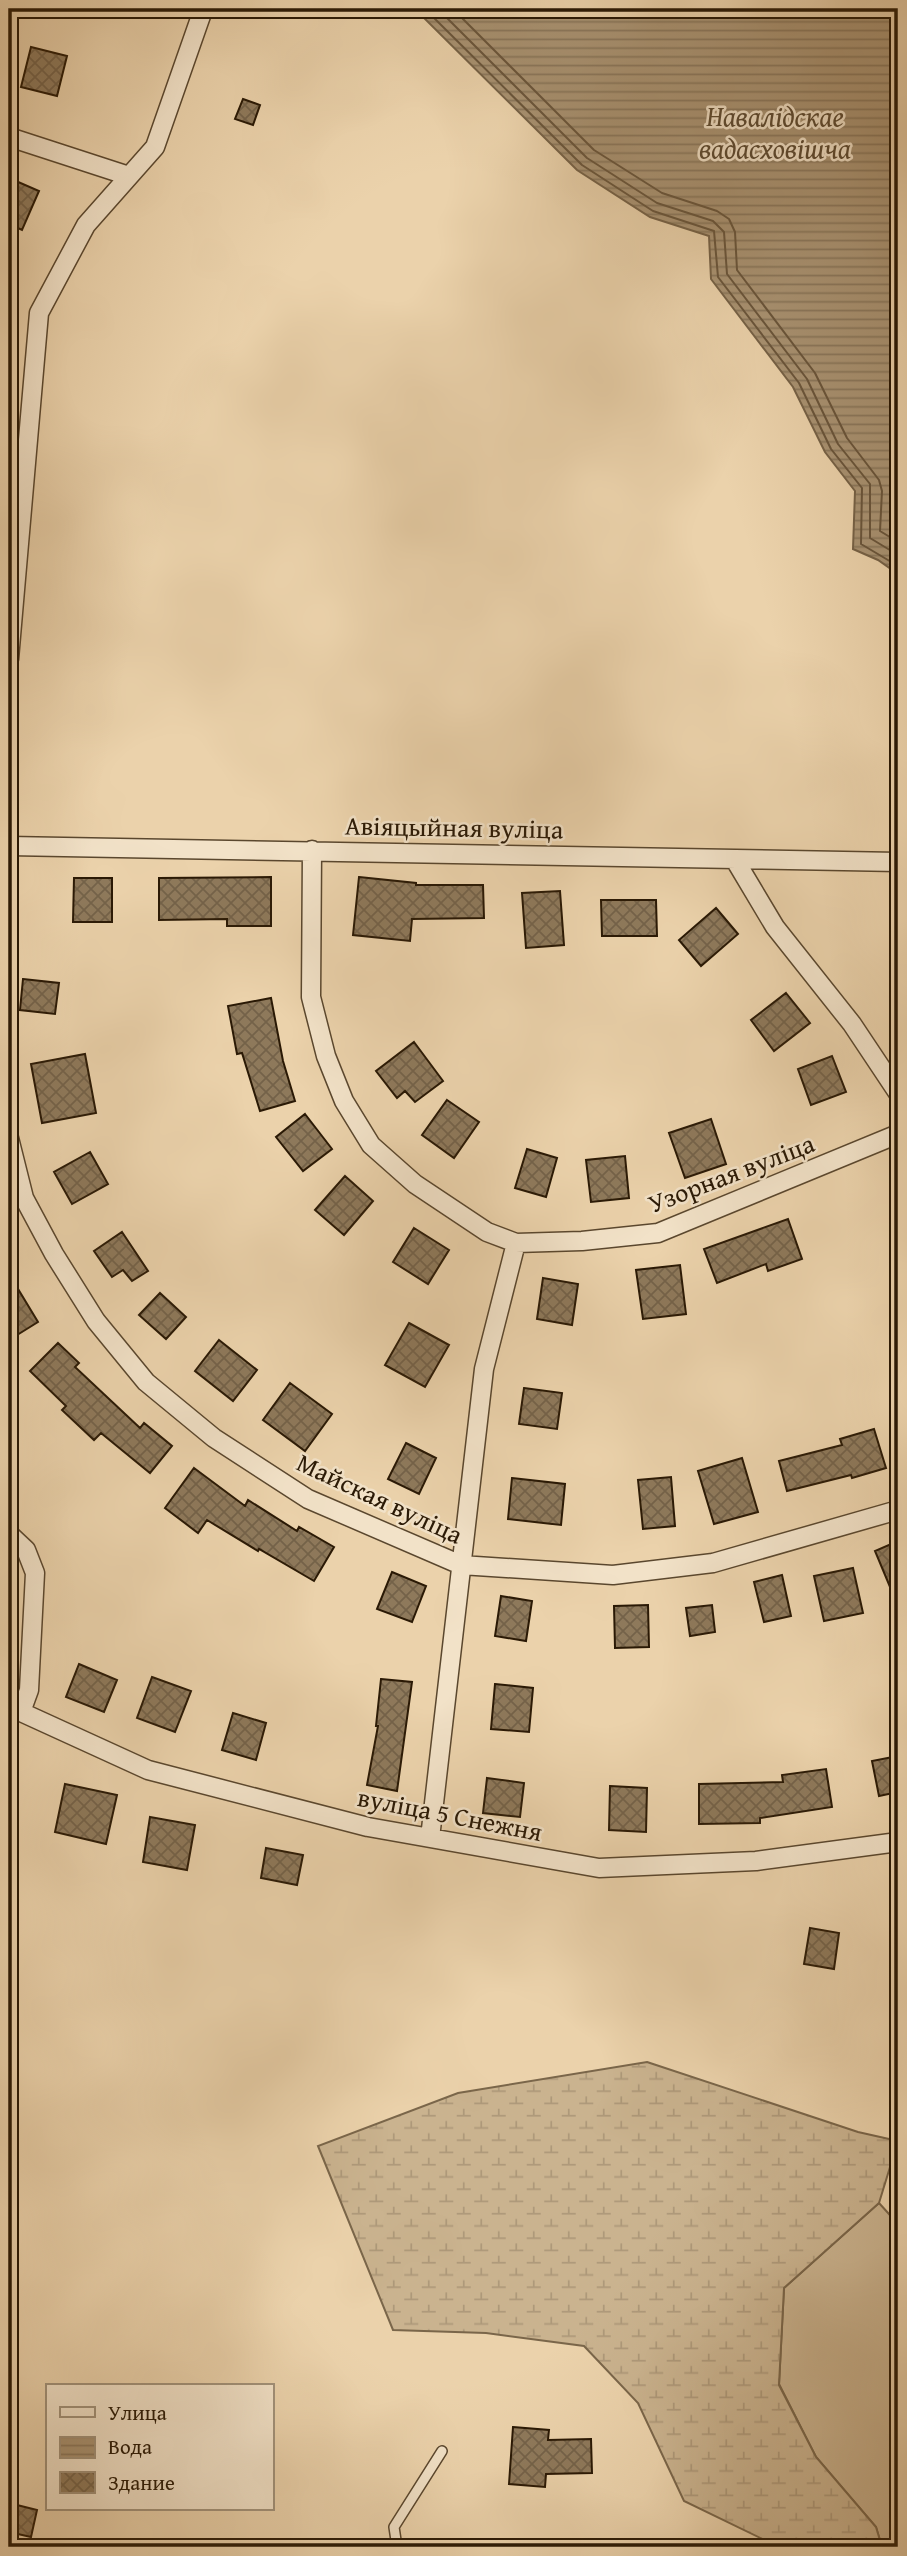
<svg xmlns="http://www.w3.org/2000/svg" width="907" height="2556" viewBox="0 0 907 2556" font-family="'Gentium Book Plus',serif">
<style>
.grass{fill:#cab38f;stroke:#7a664a;stroke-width:2}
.wetland{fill:url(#wetland-marsh);stroke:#7a664a;stroke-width:2}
.water{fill:url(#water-rules);stroke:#766247;stroke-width:2}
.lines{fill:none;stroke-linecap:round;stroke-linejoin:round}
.shore{stroke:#6a563c;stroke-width:2}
.building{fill:url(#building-cross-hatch);stroke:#2a1905;stroke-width:2}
.lane-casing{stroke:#5a472e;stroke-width:12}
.street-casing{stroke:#5a472e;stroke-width:21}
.lane{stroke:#f2e2c8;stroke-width:9}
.street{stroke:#f2e2c8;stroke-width:18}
.labels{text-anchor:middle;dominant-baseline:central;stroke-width:5;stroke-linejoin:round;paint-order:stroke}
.street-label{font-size:26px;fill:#2a1905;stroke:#f2e2c8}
.water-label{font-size:28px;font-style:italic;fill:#5d4a31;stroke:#f2e2c8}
</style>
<defs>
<pattern id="wetland-marsh" width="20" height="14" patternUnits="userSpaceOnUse" patternTransform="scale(1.75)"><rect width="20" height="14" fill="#cab38f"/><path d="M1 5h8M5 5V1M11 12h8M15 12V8" fill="none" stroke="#ae997a"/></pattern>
<pattern id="water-rules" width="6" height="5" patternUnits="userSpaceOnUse" patternTransform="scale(1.75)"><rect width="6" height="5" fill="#a99373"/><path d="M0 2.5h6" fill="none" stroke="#8a775c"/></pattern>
<pattern id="building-cross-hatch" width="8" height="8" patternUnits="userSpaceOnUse" patternTransform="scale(1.75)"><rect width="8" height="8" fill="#8e795b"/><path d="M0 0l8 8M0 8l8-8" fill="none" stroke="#746249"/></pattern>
</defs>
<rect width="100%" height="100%" fill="#ebd2ab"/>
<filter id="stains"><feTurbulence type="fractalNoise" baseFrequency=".00286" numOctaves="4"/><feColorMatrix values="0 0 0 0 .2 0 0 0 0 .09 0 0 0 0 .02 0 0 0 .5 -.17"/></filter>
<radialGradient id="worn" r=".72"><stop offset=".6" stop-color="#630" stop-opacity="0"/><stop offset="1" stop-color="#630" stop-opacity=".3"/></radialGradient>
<!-- grass -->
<path class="grass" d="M879,2203L898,2224V2547H882L876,2527L816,2457L779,2384L784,2288Z"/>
<!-- wetland -->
<path class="wetland" d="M647,2062L858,2132L898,2141L879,2203L784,2288L779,2385L816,2457L876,2527L882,2547H779L684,2501L638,2403L584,2346L486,2333L393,2330L318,2146L458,2093Z"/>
<!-- water -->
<path class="water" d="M415,9H898V574L878,560L853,549L855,491L825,452L793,387L711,279L709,236L650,217L577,170Z"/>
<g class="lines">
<!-- shore -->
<path class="shore" d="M425,9L582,165L653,211L714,231L718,277L799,383L831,449L862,488L861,544L898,566
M438,9L587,158L657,203L713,221L724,232L727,274L807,379L838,444L870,484V538L898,555
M453,9L594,150L662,193L717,211L729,219L735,232L737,270L815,373L847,438L879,480L882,491L880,531L898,542"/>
</g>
<!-- building -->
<path class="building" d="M31,47L67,56L57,96L21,87Z
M243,99L260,105L253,125L235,119Z
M9,178L39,191L22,230L9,224Z
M271,877V926H227V919L159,920V878Z
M359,877L416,883V885H483L484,918L412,919L410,941L353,935Z
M74,878H112V922H73Z
M560,891L564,945L526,948L522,893Z
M601,900H656L657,936H602Z
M716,908L738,934L701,966L679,940Z
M23,979L59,983L55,1014L20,1010Z
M786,993L810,1023L774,1051L751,1020Z
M271,998L283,1061L295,1101L260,1111L242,1053L237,1054L228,1006Z
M414,1042L443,1081L415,1102L405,1091L397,1098L376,1071Z
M85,1054L96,1113L42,1123L31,1064Z
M832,1056L846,1092L811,1105L798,1069Z
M447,1100L479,1122L454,1158L422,1135Z
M305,1114L332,1149L303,1171L276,1137Z
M711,1119L726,1164L685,1178L669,1133Z
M527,1149L557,1158L546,1197L515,1188Z
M90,1152L108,1184L72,1204L54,1172Z
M625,1156L629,1198L591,1202L586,1160Z
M345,1176L373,1201L344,1235L315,1210Z
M788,1219L802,1259L768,1271L766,1264L717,1283L704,1249Z
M414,1228L449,1250L428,1284L393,1262Z
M122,1232L148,1271L132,1281L123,1270L112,1277L94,1251Z
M680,1265L686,1314L643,1319L636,1270Z
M9,1274L38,1322L9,1340Z
M543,1278L578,1284L572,1325L537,1319Z
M160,1293L186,1317L166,1339L139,1315Z
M409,1323L449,1345L425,1387L385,1365Z
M219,1340L257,1370L233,1401L195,1371Z
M58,1343L79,1363L75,1367L140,1428L144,1423L172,1446L150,1473L101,1433L94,1440L62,1410L66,1406L30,1371Z
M290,1383L332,1414L305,1451L263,1420Z
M524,1388L562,1393L557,1429L519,1424Z
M874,1429L886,1468L852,1478L851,1475L787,1491L779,1461L842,1445L840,1439Z
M406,1443L436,1458L419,1494L388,1479Z
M742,1458L758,1512L714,1524L698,1471Z
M194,1468L245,1506L248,1500L297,1531L299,1527L334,1547L314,1581L259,1549L258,1551L207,1520L198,1533L165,1508Z
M671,1477L675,1526L643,1529L638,1480Z
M512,1478L565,1484L561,1525L508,1519Z
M898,1541V1606L875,1551Z
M853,1568L863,1613L824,1621L814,1576Z
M392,1572L426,1586L412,1622L377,1609Z
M782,1575L791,1616L764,1622L754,1582Z
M501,1596L532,1601L526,1641L495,1636Z
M648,1605L649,1647L615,1648L614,1606Z
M712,1605L715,1632L690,1636L686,1608Z
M79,1664L117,1680L104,1712L66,1697Z
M152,1677L191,1691L175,1732L137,1718Z
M381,1679L412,1682L397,1791L367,1785L378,1726H376Z
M495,1684L533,1688L529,1732L491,1729Z
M233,1713L266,1723L256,1760L222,1750Z
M898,1756V1792L879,1796L872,1761Z
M826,1769L832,1807L760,1818V1823L699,1824V1784L783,1782L782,1775Z
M487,1778L524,1783L520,1817L483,1813Z
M65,1784L117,1795L106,1844L55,1832Z
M610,1786L647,1788L646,1832L609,1830Z
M150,1817L195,1825L187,1870L143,1862Z
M266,1848L303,1855L297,1885L261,1878Z
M810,1928L839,1933L834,1969L804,1964Z
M513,2427L549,2430L548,2440L591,2439L592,2473L546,2474L545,2487L509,2484Z
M9,2503L37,2510L31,2537L9,2532Z"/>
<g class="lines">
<defs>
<path id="lane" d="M397,2547L394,2527L442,2451"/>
<path id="street" d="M9,137L129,176
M9,659L39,313L86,225L155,147L203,10
M9,846L898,862
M312,850L311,997L326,1056L344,1101L371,1145L415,1184L487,1232L516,1243L582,1241L658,1233L898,1134
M735,860L775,927L852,1024L898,1093
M9,1138L24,1198L54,1254L96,1321L146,1382L214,1438L308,1499L461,1565L613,1575L713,1563L898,1510
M9,1534L26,1550L35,1573L29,1690L21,1712
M9,1711L21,1712L148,1770L368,1827L599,1868L756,1861L898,1842
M430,1838L484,1369L516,1243"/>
</defs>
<!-- lane casing -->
<use href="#lane" class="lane-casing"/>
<!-- street casing -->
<use href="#street" class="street-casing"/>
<!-- lane -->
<use href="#lane" class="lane"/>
<!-- street -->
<use href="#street" class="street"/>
</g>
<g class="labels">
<!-- street labels -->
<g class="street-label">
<text transform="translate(454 827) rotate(1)">Авіяцыйная вуліца</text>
<text transform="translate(731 1173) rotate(-21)">Узорная вуліца</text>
<text transform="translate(380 1498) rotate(25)">Майская вуліца</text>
<text transform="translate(450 1814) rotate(11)">вуліца 5 Снежня</text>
</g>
<!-- water labels -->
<g class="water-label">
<text x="775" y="115">Навалідскае<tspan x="775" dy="32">вадасховішча</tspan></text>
</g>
</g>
<!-- margin -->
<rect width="907" height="2556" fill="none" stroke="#ebd2ab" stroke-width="35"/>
<rect x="10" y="10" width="886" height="2535" fill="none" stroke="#2a1905" stroke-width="3.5"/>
<rect x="18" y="18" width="872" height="2521" fill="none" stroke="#2a1905" stroke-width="2"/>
<!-- legend -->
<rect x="46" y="2384" width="228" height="126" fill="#f2e2c8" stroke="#a2927a" stroke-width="2"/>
<rect x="60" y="2407" width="35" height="10" fill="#f2e2c8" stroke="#a2927a" stroke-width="2"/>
<text x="108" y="2420" font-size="21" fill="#2a1905">Улица</text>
<rect x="60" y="2437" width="35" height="21" fill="url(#water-rules)" stroke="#a2927a" stroke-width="2"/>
<text x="108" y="2454" font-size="21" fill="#2a1905">Вода</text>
<rect x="60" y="2472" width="35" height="21" fill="url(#building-cross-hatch)" stroke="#a2927a" stroke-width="2"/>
<text x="108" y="2490" font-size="21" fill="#2a1905">Здание</text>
<rect width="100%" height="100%" filter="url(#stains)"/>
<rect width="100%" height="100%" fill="url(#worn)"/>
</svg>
